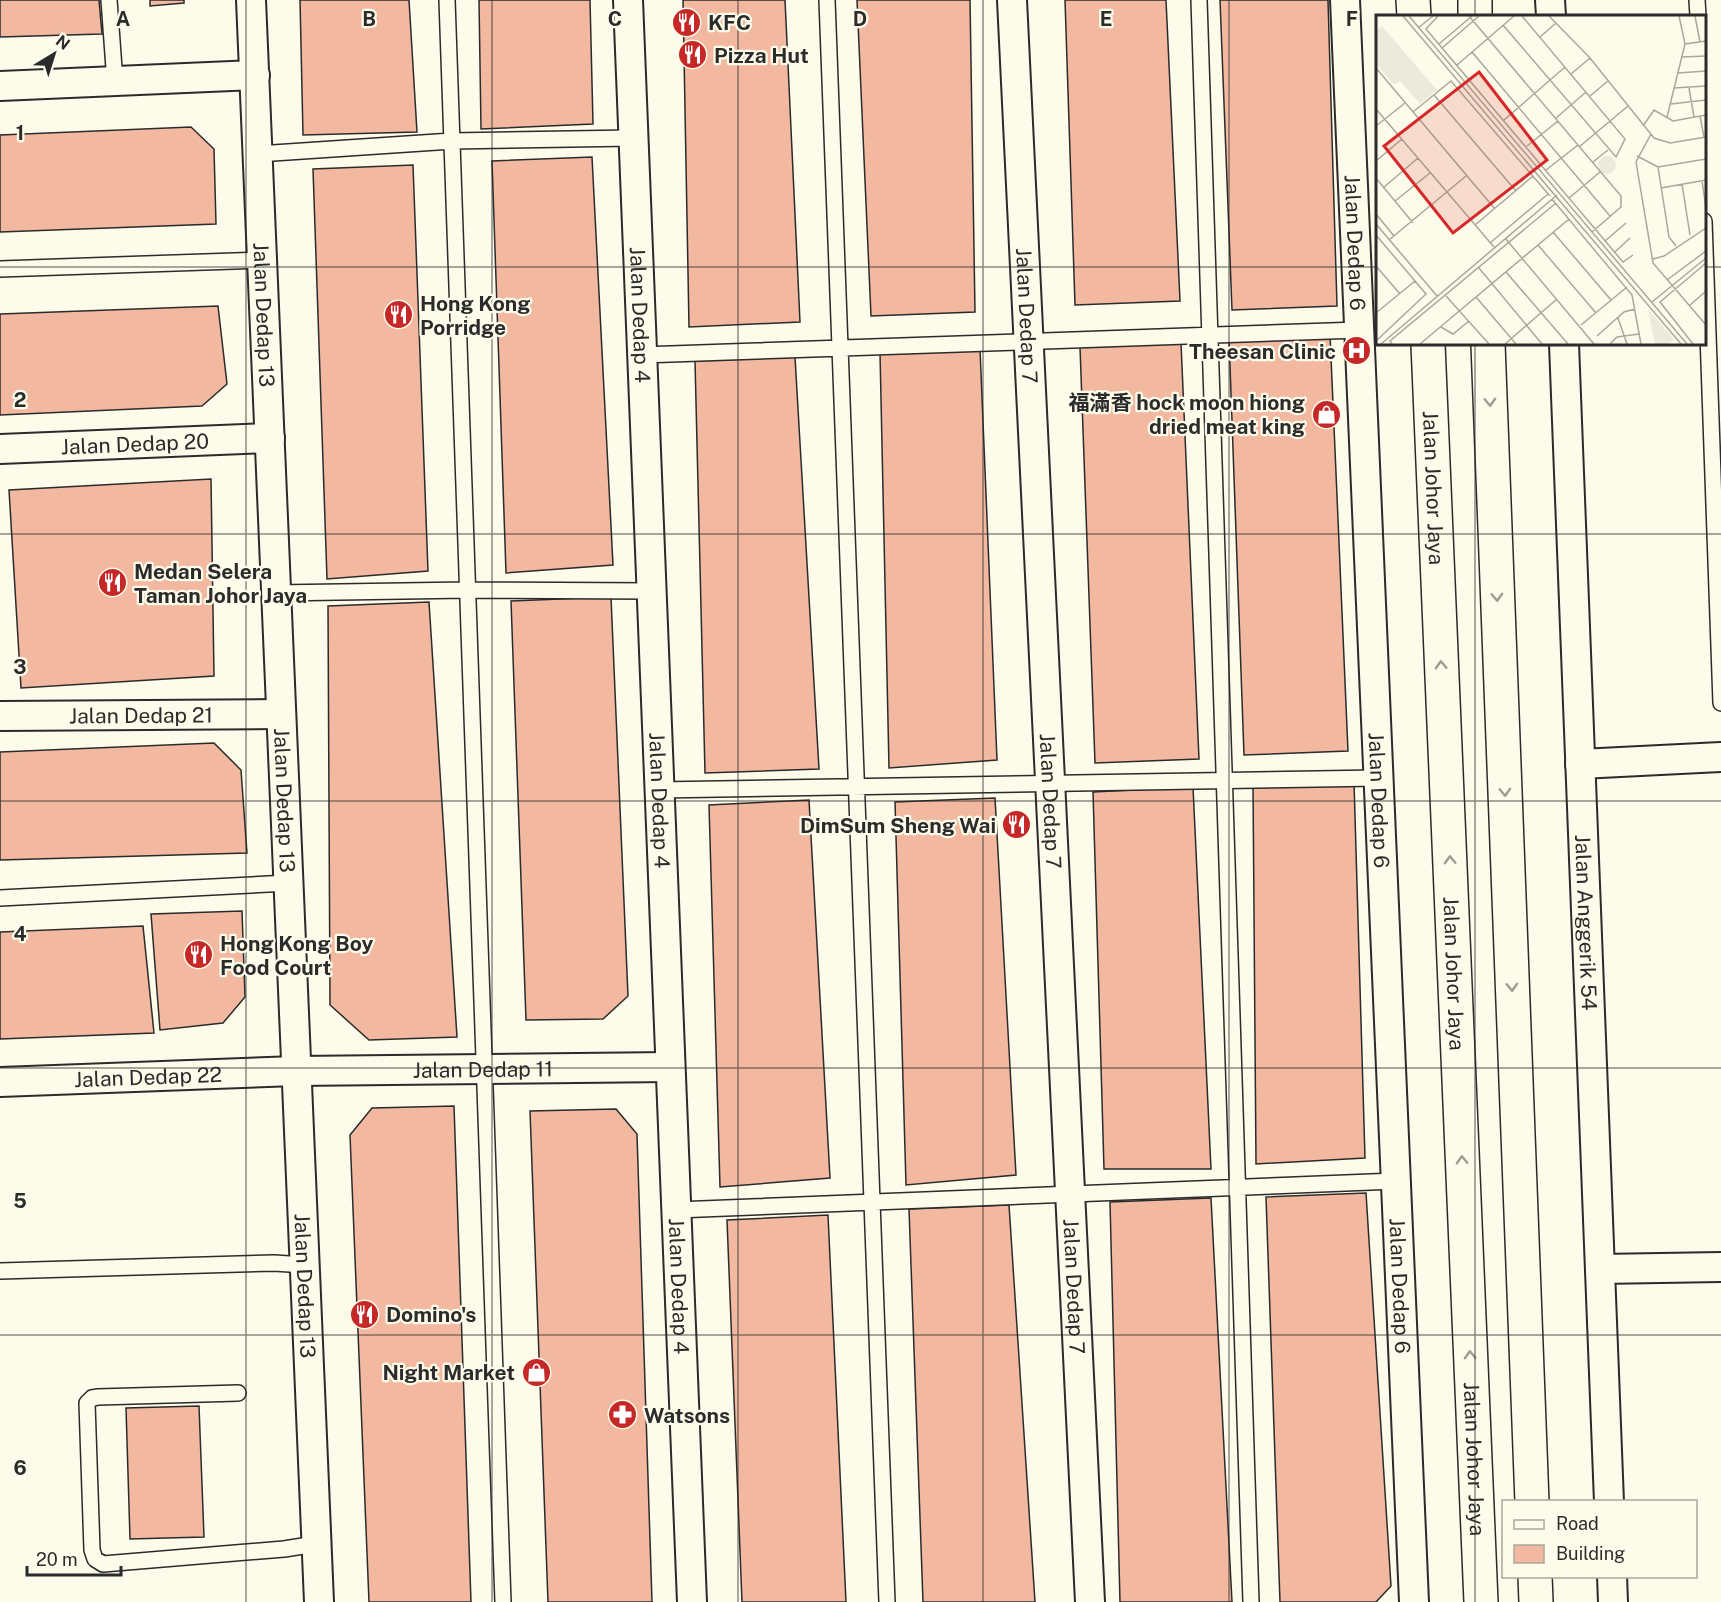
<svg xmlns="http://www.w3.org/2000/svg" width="1721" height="1602" viewBox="0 0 1721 1602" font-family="'Public Sans','Noto Sans SC',sans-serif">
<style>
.building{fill:#f2b8a0;stroke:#2b2b2b;stroke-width:1.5}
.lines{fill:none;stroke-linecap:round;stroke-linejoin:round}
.lane-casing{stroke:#2b2b2b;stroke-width:18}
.street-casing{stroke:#2b2b2b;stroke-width:32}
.secondary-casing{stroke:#2b2b2b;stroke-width:36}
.lane{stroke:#fdfbea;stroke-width:15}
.street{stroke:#fdfbea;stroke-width:28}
.secondary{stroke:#fdfbea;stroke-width:33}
.oneway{stroke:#9e9d94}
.grid{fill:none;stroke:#2b2b2b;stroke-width:1.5;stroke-opacity:0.55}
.labels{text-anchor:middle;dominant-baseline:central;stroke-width:4.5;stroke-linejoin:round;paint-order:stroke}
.poi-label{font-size:21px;font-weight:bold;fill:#2b2b2b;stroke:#fdfbea;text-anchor:start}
.street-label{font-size:21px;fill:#2b2b2b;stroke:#fdfbea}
.inset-road{fill:none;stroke:#a9a89e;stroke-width:1.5}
.view{fill:#d62828;fill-opacity:0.15;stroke:#d62828;stroke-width:3}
.inset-edge{fill:none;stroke:#2b2b2b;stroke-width:3}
.grid-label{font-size:20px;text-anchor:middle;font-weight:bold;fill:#2b2b2b;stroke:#fdfbea;stroke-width:4.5;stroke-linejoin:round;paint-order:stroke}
</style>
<rect width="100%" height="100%" fill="#fdfbea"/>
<!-- building -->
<path class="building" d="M0,0H99L102,34L0,37Z
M150,0H184V3L150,6Z
M300,0H409L417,132L303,135Z
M479,0H590L593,124L481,129Z
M683,0H785L800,322L689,327Z
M857,0H970L975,312L871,316Z
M1065,0H1166L1180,301L1075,305Z
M1220,0H1328L1337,306L1232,310Z
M191,127L214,149L216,224L0,232V135Z
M592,157L613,565L506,573L492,161Z
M413,165L428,571L327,579L313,169Z
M218,306L227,384L202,406L0,415V314Z
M1330,334L1348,751L1244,755L1229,338Z
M1181,343L1199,759L1095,763L1080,347Z
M980,349L997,760L889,768L880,353Z
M795,357L819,769L705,773L695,361Z
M211,479L214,676L21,688L9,490Z
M611,597L628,996L603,1019L526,1020L511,601Z
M429,602L457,1037L369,1040L330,1005L328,606Z
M214,743L241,770L247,853L0,860V752Z
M1354,782L1365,1158L1256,1164L1253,786Z
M1193,787L1211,1169H1104L1093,792Z
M995,798L1016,1175L906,1185L895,802Z
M809,800L830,1178L720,1187L709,805Z
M242,911L245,997L223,1023L160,1030L151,914Z
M143,926L154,1033L0,1039V932Z
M454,1106L471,1602H369L350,1135L372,1108Z
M616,1109L637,1134L652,1602H548L530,1111Z
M1366,1193L1391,1586L1376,1602H1280L1266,1197Z
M1211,1198L1232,1602H1120L1110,1202Z
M1009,1205L1035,1602H923L909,1209Z
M828,1215L846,1602H742L727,1220Z
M199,1406L204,1537L130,1539L126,1408Z"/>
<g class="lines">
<defs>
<path id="lane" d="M109,0L115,82
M447,0L503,1602
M827,0L887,1602
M1199,0L1251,1602
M1697,0L1698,16
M258,154L452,141L633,138
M1704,221L1721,703
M0,269L262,260
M642,355L1359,330
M276,593L467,590L652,591
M659,790L1378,778
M0,898L288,883
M676,1210L1396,1181
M0,1271L274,1263L305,1265
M238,1393L98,1397L92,1398L87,1403L92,1550L95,1559L103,1564L284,1549L316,1544"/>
<g id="street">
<path id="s1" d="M251,0L319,1602"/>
<path id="s2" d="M628,0L692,1602"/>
<path id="s3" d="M1012,0L1090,1602"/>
<path id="s4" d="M1345,0L1414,1602"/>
<path d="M1550,0L1551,16"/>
<path d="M0,86L255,75"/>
<path id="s5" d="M1564,344L1609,1502"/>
<path id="s6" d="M0,449L270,438"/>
<path id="s7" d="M0,716L281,714"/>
<path d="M1580,764L1721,757"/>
<path id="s8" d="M0,1082L296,1071L670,1067"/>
<path d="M1600,1269L1721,1267"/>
<path d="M1612,1576L1613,1602"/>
</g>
<g id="secondary">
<path d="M1413,0L1414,16"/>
<path d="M1475,0V16"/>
<path id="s9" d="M1428,344L1481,1602"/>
<path d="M1488,344L1532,1502"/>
<path d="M1535,1576L1536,1602"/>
</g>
</defs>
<!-- lane casing -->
<use href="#lane" class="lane-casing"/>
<!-- street casing -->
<use href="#street" class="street-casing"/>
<!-- secondary casing -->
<use href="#secondary" class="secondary-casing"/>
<!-- lane -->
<use href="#lane" class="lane"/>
<!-- street -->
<use href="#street" class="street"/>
<!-- secondary -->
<use href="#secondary" class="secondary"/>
</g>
<!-- one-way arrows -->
<defs><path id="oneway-chevron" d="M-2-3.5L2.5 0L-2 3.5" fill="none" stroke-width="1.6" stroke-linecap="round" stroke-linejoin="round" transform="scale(1.5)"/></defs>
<g class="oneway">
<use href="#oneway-chevron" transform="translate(1490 402) rotate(88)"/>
<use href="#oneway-chevron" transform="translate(1497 597) rotate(88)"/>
<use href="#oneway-chevron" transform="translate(1441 665) rotate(-92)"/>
<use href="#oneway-chevron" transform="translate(1505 792) rotate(88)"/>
<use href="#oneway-chevron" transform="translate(1450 860) rotate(-92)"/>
<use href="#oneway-chevron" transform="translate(1512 987) rotate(88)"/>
<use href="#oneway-chevron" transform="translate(1462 1160) rotate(-92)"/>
<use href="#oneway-chevron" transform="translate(1470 1355) rotate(-92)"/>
</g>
<!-- grid -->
<path class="grid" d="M246,0V1602M492,0V1602M738,0V1602M983,0V1602M1229,0V1602M1475,0V16M0,267H1378M1704,267H1721M1475,344V1602M0,534H1721M0,801H1721M0,1068H1721M0,1335H1721"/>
<!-- icons -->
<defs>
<symbol id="restaurant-disc" viewBox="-11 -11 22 22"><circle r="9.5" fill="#c62828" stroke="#fdfbea"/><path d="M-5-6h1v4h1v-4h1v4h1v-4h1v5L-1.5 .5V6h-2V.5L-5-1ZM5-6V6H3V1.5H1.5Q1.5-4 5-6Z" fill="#fff"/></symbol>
<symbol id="hospital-disc" viewBox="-11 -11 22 22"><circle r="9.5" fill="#c62828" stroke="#fdfbea"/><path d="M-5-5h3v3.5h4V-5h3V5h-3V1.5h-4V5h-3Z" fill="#fff"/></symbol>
<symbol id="shop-disc" viewBox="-11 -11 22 22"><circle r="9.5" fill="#c62828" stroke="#fdfbea"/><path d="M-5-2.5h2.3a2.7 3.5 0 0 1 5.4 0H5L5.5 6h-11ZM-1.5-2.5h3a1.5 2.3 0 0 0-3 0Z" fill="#fff"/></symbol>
<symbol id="pharmacy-disc" viewBox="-11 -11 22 22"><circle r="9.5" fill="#c62828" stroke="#fdfbea"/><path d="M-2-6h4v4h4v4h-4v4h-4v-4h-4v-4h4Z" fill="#fff"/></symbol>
</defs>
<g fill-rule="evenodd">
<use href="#restaurant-disc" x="670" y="6" width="33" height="33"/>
<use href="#restaurant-disc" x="676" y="38" width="33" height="33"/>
<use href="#restaurant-disc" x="382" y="298" width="33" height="33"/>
<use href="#hospital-disc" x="1340" y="334" width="33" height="33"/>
<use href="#shop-disc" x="1310" y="398" width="33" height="33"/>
<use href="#restaurant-disc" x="96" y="566" width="33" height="33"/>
<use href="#restaurant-disc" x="1000" y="808" width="33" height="33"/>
<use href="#restaurant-disc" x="182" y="938" width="33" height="33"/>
<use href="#restaurant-disc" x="348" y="1298" width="33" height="33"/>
<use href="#shop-disc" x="520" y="1356" width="33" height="33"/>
<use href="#pharmacy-disc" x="606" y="1398" width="33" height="33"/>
</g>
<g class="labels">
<!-- poi labels -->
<g class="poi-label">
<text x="708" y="22">KFC</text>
<text x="714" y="55">Pizza Hut</text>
<text x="420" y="303">Hong Kong<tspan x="420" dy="24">Porridge</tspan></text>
<text x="1336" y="351" text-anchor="end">Theesan Clinic</text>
<text x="1305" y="402" text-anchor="end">福滿香 hock moon hiong<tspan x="1305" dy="24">dried meat king</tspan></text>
<text x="134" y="571">Medan Selera<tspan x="134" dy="24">Taman Johor Jaya</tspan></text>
<text x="996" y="825" text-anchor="end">DimSum Sheng Wai</text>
<text x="220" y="943">Hong Kong Boy<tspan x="220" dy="24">Food Court</tspan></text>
<text x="386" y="1314">Domino's</text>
<text x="515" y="1372" text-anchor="end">Night Market</text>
<text x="644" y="1415">Watsons</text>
</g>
<!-- street labels -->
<g class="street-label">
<text stroke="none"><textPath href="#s4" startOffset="243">Jalan Dedap 6</textPath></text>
<text stroke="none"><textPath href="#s1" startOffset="315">Jalan Dedap 13</textPath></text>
<text stroke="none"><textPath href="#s2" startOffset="315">Jalan Dedap 4</textPath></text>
<text stroke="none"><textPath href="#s3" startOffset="316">Jalan Dedap 7</textPath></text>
<text stroke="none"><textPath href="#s6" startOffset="135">Jalan Dedap 20</textPath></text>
<text stroke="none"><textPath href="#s9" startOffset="144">Jalan Johor Jaya</textPath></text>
<text stroke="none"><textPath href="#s7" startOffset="141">Jalan Dedap 21</textPath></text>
<text stroke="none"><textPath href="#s1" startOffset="801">Jalan Dedap 13</textPath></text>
<text stroke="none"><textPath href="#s2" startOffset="801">Jalan Dedap 4</textPath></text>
<text stroke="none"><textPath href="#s3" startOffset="802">Jalan Dedap 7</textPath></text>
<text stroke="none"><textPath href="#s4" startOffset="801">Jalan Dedap 6</textPath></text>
<text stroke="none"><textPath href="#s5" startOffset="579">Jalan Anggerik 54</textPath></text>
<text stroke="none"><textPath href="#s9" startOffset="630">Jalan Johor Jaya</textPath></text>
<text stroke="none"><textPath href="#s8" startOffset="483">Jalan Dedap 11</textPath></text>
<text stroke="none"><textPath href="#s8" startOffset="148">Jalan Dedap 22</textPath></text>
<text stroke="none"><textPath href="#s3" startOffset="1288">Jalan Dedap 7</textPath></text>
<text stroke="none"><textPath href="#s1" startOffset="1287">Jalan Dedap 13</textPath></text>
<text stroke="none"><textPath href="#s2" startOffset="1287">Jalan Dedap 4</textPath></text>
<text stroke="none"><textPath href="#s4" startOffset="1287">Jalan Dedap 6</textPath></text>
<text stroke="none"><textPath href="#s9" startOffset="1116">Jalan Johor Jaya</textPath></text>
</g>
</g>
<!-- overview -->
<g transform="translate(1376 15)">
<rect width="330" height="330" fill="#fdfbea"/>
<path d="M6,11L61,75L44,89L24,66L18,70L0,49V16ZM222 150a9 9 0 1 1 18 0a9 9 0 1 1-18 0ZM272,294L298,324L293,329H279Z" fill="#ecebdb"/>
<path class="inset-road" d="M27,1L305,329M33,1L311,329M62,1L50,14L247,247L257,240M93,1L245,181V192L216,217M173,1L214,43L278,123L294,128L330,122M319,1L324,27M127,10L240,142L249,124L146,1M42,13L57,1M164,22L180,8M63,29L96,1M309,29L330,26M66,33L103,1M96,37L234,201M306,42L330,41M81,50L138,1M0,53L119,194M302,58L330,56M195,59L214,43M298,73L330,71M313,73L318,102M58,80L140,176M214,81L232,66M295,89L330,85M0,94L118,232M37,97L75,66L174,181M324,101L328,122M291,102L309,29L303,1M180,103L210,77M128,105L189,52M0,111L29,88M267,111L278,95L297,106L330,100M275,119L260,147L277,248L330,310M151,131L182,106M203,132L252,91M261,141L282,152L330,144M0,146L26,124M217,147L232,135M282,152L293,222L300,231M170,155L202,130M0,163L37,208M326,165L330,194M306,169L314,220M7,173L42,143M285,173L330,165M193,183L224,157M176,184L256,280L265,329M19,186L54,158M0,199L18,221M0,209L61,281M99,210L157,161M177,217L235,285M0,220L50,279L0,326M129,223L218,329M13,225L90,161M229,226L250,208M114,228L172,179M162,230L220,298M239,237L254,223M277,244L288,241L330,213M0,251L24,279M103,253L166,329M130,257L192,329M291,265L330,236M70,281L113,329M100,282L140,329M276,287L330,243M313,291L330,276M0,298L39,266M242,303L251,329M205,310L251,272M65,312L77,319L93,306M221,321L248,297L259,294M5,329L181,180M16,329L14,326L180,188M44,329L193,204M129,329L181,284M234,329L241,322L263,319M317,329L284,287L330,248"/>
<path class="view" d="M103,57L171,145L77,218L8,131Z"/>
<rect width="330" height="330" class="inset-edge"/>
</g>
<g class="grid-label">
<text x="123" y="26">A</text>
<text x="369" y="26">B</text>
<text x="615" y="26">C</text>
<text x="860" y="26">D</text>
<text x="1106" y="26">E</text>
<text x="1352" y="26">F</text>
<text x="20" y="140">1</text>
<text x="20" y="407">2</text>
<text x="20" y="674">3</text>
<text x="20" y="941">4</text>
<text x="20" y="1208">5</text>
<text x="20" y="1475">6</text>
</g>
<!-- legend -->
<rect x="1502" y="1500" width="195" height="78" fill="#fdfbea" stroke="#a9a89e" stroke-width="1.5"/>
<rect x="1514" y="1520" width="30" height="9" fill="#fdfbea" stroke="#a9a89e" stroke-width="1.5"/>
<text x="1556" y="1530" font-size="18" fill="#2b2b2b">Road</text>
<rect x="1514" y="1545" width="30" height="18" fill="#f2b8a0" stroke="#a9a89e" stroke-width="1.5"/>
<text x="1556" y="1560" font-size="18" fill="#2b2b2b">Building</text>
<!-- north arrow -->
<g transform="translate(54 54) rotate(38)" stroke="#fdfbea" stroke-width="4.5" paint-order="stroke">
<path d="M0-4.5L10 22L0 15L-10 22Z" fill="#2b2b2b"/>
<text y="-9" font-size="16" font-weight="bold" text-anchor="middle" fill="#2b2b2b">N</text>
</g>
<!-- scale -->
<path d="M27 1566v9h94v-9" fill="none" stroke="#2b2b2b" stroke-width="3"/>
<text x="36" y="1566" font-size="18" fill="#2b2b2b" stroke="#fdfbea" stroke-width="4.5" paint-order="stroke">20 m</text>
</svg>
